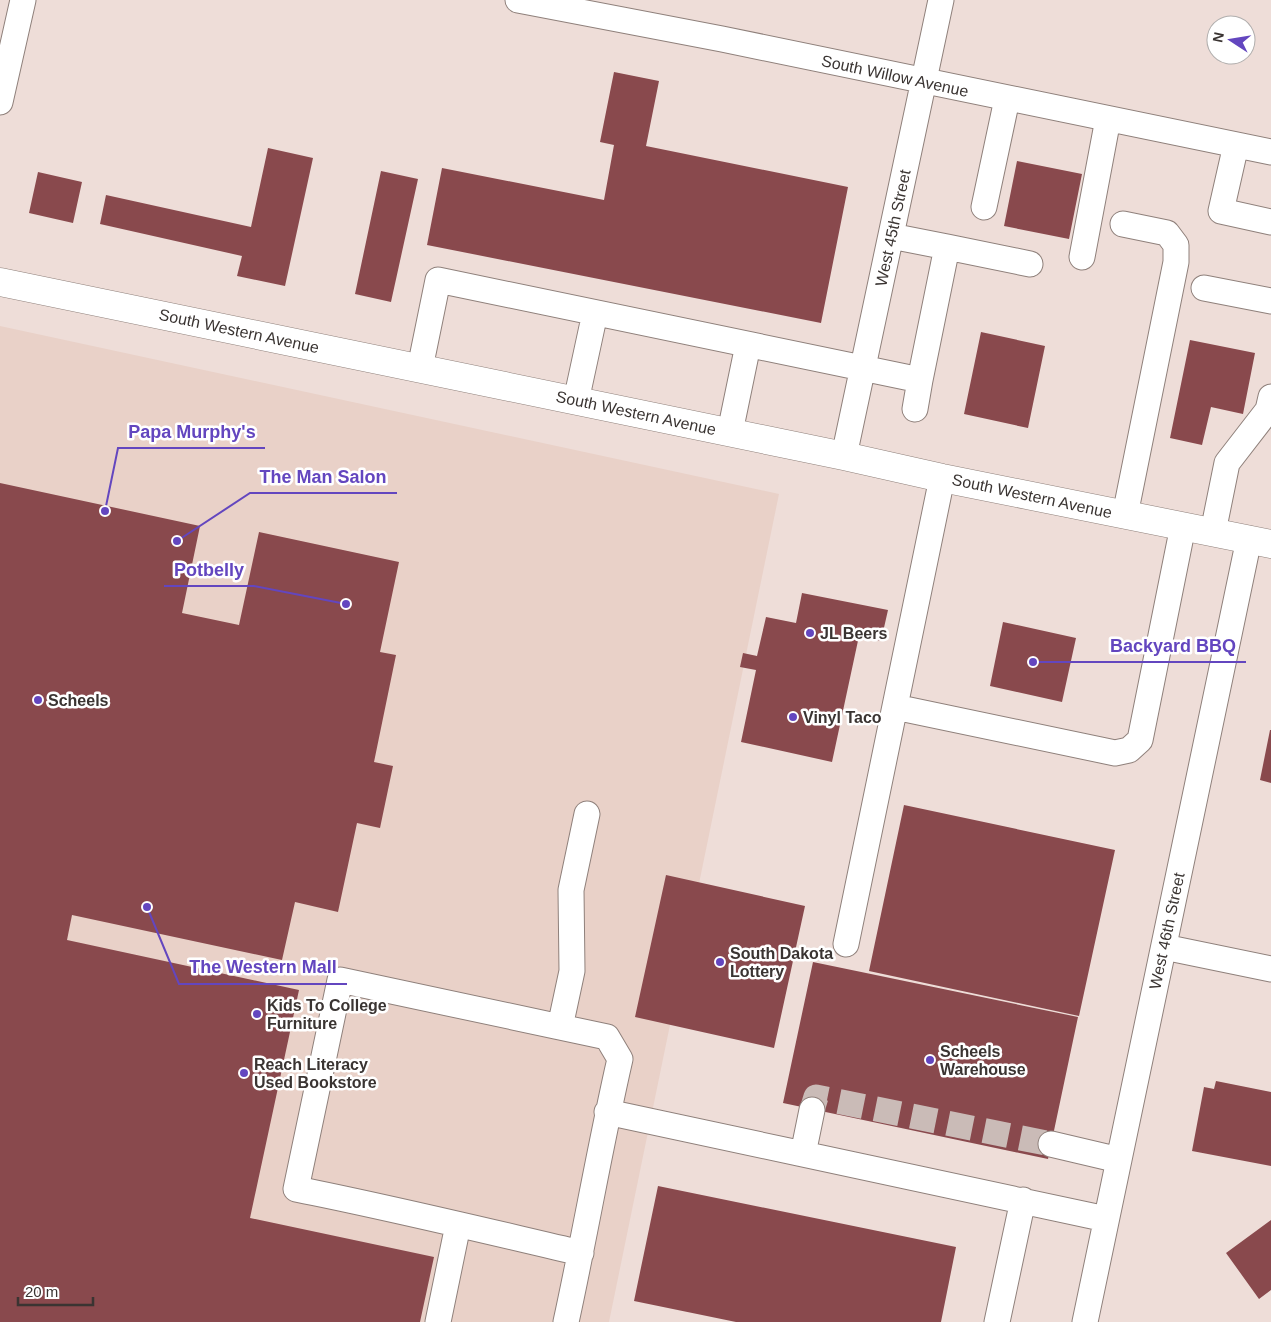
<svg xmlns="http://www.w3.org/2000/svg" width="1271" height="1322" viewBox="0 0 1271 1322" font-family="Arial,sans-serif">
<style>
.built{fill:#e9d1c8}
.building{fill:#89494d}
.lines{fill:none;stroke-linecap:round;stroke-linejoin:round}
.minor-tunnel{stroke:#cabbb7;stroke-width:25;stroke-dasharray:25 12;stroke-linecap:butt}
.minor-casing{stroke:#8f807b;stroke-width:27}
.major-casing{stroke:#8f807b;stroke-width:29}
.minor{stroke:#fff;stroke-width:25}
.major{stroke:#fff;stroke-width:28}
.poi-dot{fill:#6346bf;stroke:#fff;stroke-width:2}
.labels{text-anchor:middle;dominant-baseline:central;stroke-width:5;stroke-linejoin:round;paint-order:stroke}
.street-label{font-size:16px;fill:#3a3432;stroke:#fff}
.poi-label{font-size:16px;font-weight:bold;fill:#3a3432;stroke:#fff;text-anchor:start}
.leader{fill:none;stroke:#6346bf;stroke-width:2}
.callout-dot{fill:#6346bf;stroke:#fff;stroke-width:2}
.callout-label{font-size:18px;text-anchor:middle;font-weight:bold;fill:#6346bf;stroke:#fff;stroke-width:5;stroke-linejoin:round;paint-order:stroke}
</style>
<rect width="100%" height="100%" fill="#eeddd8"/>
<!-- built -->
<path class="built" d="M0,326L779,494L609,1322H0Z"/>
<!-- building -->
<path class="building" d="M614,72L659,81L646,146L848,187L821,323L427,245L442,168L604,200L614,145L600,142Z
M268,148L313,158L285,286L237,276L242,256L100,224L106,195L251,227Z
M1017,161L1082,174L1069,239L1004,226Z
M381,171L418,179L391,302L355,294Z
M38,172L82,182L73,223L29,213Z
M981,332L1045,346L1028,428L964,414Z
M1190,340L1255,353L1243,414L1211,407L1202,445L1170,438Z
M0,483L200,526L182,613L239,625L259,532L399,562L380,652L396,655L374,762L393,766L380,828L357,823L338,912L295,902L282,960L72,915L67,940L299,990L250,1218L434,1257L420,1322H0Z
M802,593L888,610L881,641L859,636L832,762L741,742L756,670L740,667L743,653L757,656L766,617L796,623Z
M1003,622L1076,638L1062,702L990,686Z
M1270,730H1271V783L1260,780Z
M904,805L1115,850L1079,1016L869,971Z
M666,875L805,906L774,1048L635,1017Z
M813,962L1078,1017L1048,1159L783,1103Z
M1216,1081L1271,1092V1166L1192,1151L1204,1087L1214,1089Z
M658,1186L956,1247L941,1322H736L634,1301Z
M1271,1220V1290L1259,1299L1226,1253Z"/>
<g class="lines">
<!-- minor-tunnel -->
<path class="minor-tunnel" d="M812,1110L816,1097L1051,1144"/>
<defs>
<path id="minor" d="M518,0L722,39L1271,152
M0,102L23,0
M1236,145L1221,211L1271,222
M984,207L1007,99
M1123,224L1167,233L1176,245V262L1125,515
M891,236L947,247
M1082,257L1108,119
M1204,288L1271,301
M420,368L438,280L920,380L915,409
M920,380L947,247L1030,264
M576,401L595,313
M730,432L748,345
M844,456L941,0
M1213,532L1227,463L1268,410L1271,397
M895,707L1115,753L1129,750L1140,740L1183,526
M846,944L942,478
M1164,947L1271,969
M560,1027L340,980L296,1189C392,1208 486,1231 581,1253
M812,1110L803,1154L1106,1219
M607,1112L803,1154
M1051,1144L1119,1160
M438,1322L458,1225
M566,1322C585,1235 600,1146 620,1059L607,1037L560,1027L572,971L571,890L587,814
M997,1322L1023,1200
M1085,1322L1249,539"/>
<path id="major" d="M0,282L844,456L942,478L1271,544"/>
</defs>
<!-- minor casing -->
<use href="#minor" class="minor-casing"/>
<!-- major casing -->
<use href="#major" class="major-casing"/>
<!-- minor -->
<use href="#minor" class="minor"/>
<!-- major -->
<use href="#major" class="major"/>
</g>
<!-- markers -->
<g class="poi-dot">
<circle cx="810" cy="633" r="5"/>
<circle cx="38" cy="700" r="5"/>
<circle cx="793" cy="717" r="5"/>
<circle cx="720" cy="962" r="5"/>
<circle cx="257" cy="1014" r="5"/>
<circle cx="930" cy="1060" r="5"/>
<circle cx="244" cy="1073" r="5"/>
</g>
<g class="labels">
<!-- street labels -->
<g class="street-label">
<text transform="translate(895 76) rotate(12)">South Willow Avenue</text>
<text transform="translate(893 228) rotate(-78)">West 45th Street</text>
<text transform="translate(239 331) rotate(12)">South Western Avenue</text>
<text transform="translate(636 413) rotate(12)">South Western Avenue</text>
<text transform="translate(1032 496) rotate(12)">South Western Avenue</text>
<text transform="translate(1167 931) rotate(-78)">West 46th Street</text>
</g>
<!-- poi labels -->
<g class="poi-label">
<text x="820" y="633">JL Beers</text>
<text x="48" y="700">Scheels</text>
<text x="803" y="717">Vinyl Taco</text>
<text x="730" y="953">South Dakota<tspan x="730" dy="18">Lottery</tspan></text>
<text x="267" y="1005">Kids To College<tspan x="267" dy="18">Furniture</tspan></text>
<text x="940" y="1051">Scheels<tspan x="940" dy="18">Warehouse</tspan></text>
<text x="254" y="1064">Reach Literacy<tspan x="254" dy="18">Used Bookstore</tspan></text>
</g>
</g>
<!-- callouts -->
<path class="leader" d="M105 511L118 448H265M177 541L250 493H397M346 604L254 586H164M1033 662L1100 662H1246M147 907L179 984H347"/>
<g class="callout-dot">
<circle cx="105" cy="511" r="5"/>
<circle cx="177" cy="541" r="5"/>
<circle cx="346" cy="604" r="5"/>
<circle cx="1033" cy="662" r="5"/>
<circle cx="147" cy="907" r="5"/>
</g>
<g class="callout-label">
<text x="192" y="438">Papa Murphy's</text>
<text x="323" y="483">The Man Salon</text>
<text x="209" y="576">Potbelly</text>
<text x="1173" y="652">Backyard BBQ</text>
<text x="263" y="973">The Western Mall</text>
</g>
<!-- north arrow -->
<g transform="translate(1231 40) rotate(282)"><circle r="24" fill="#ffffff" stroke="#b0aead"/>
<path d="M0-4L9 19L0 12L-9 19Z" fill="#6346bf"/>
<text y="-8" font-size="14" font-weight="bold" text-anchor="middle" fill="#3a3432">N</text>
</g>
<!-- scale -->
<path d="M18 1297v8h75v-8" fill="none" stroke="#3a3432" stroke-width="2.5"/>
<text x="25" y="1297" font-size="15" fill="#3a3432" stroke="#ffffff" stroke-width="4" paint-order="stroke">20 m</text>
</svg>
